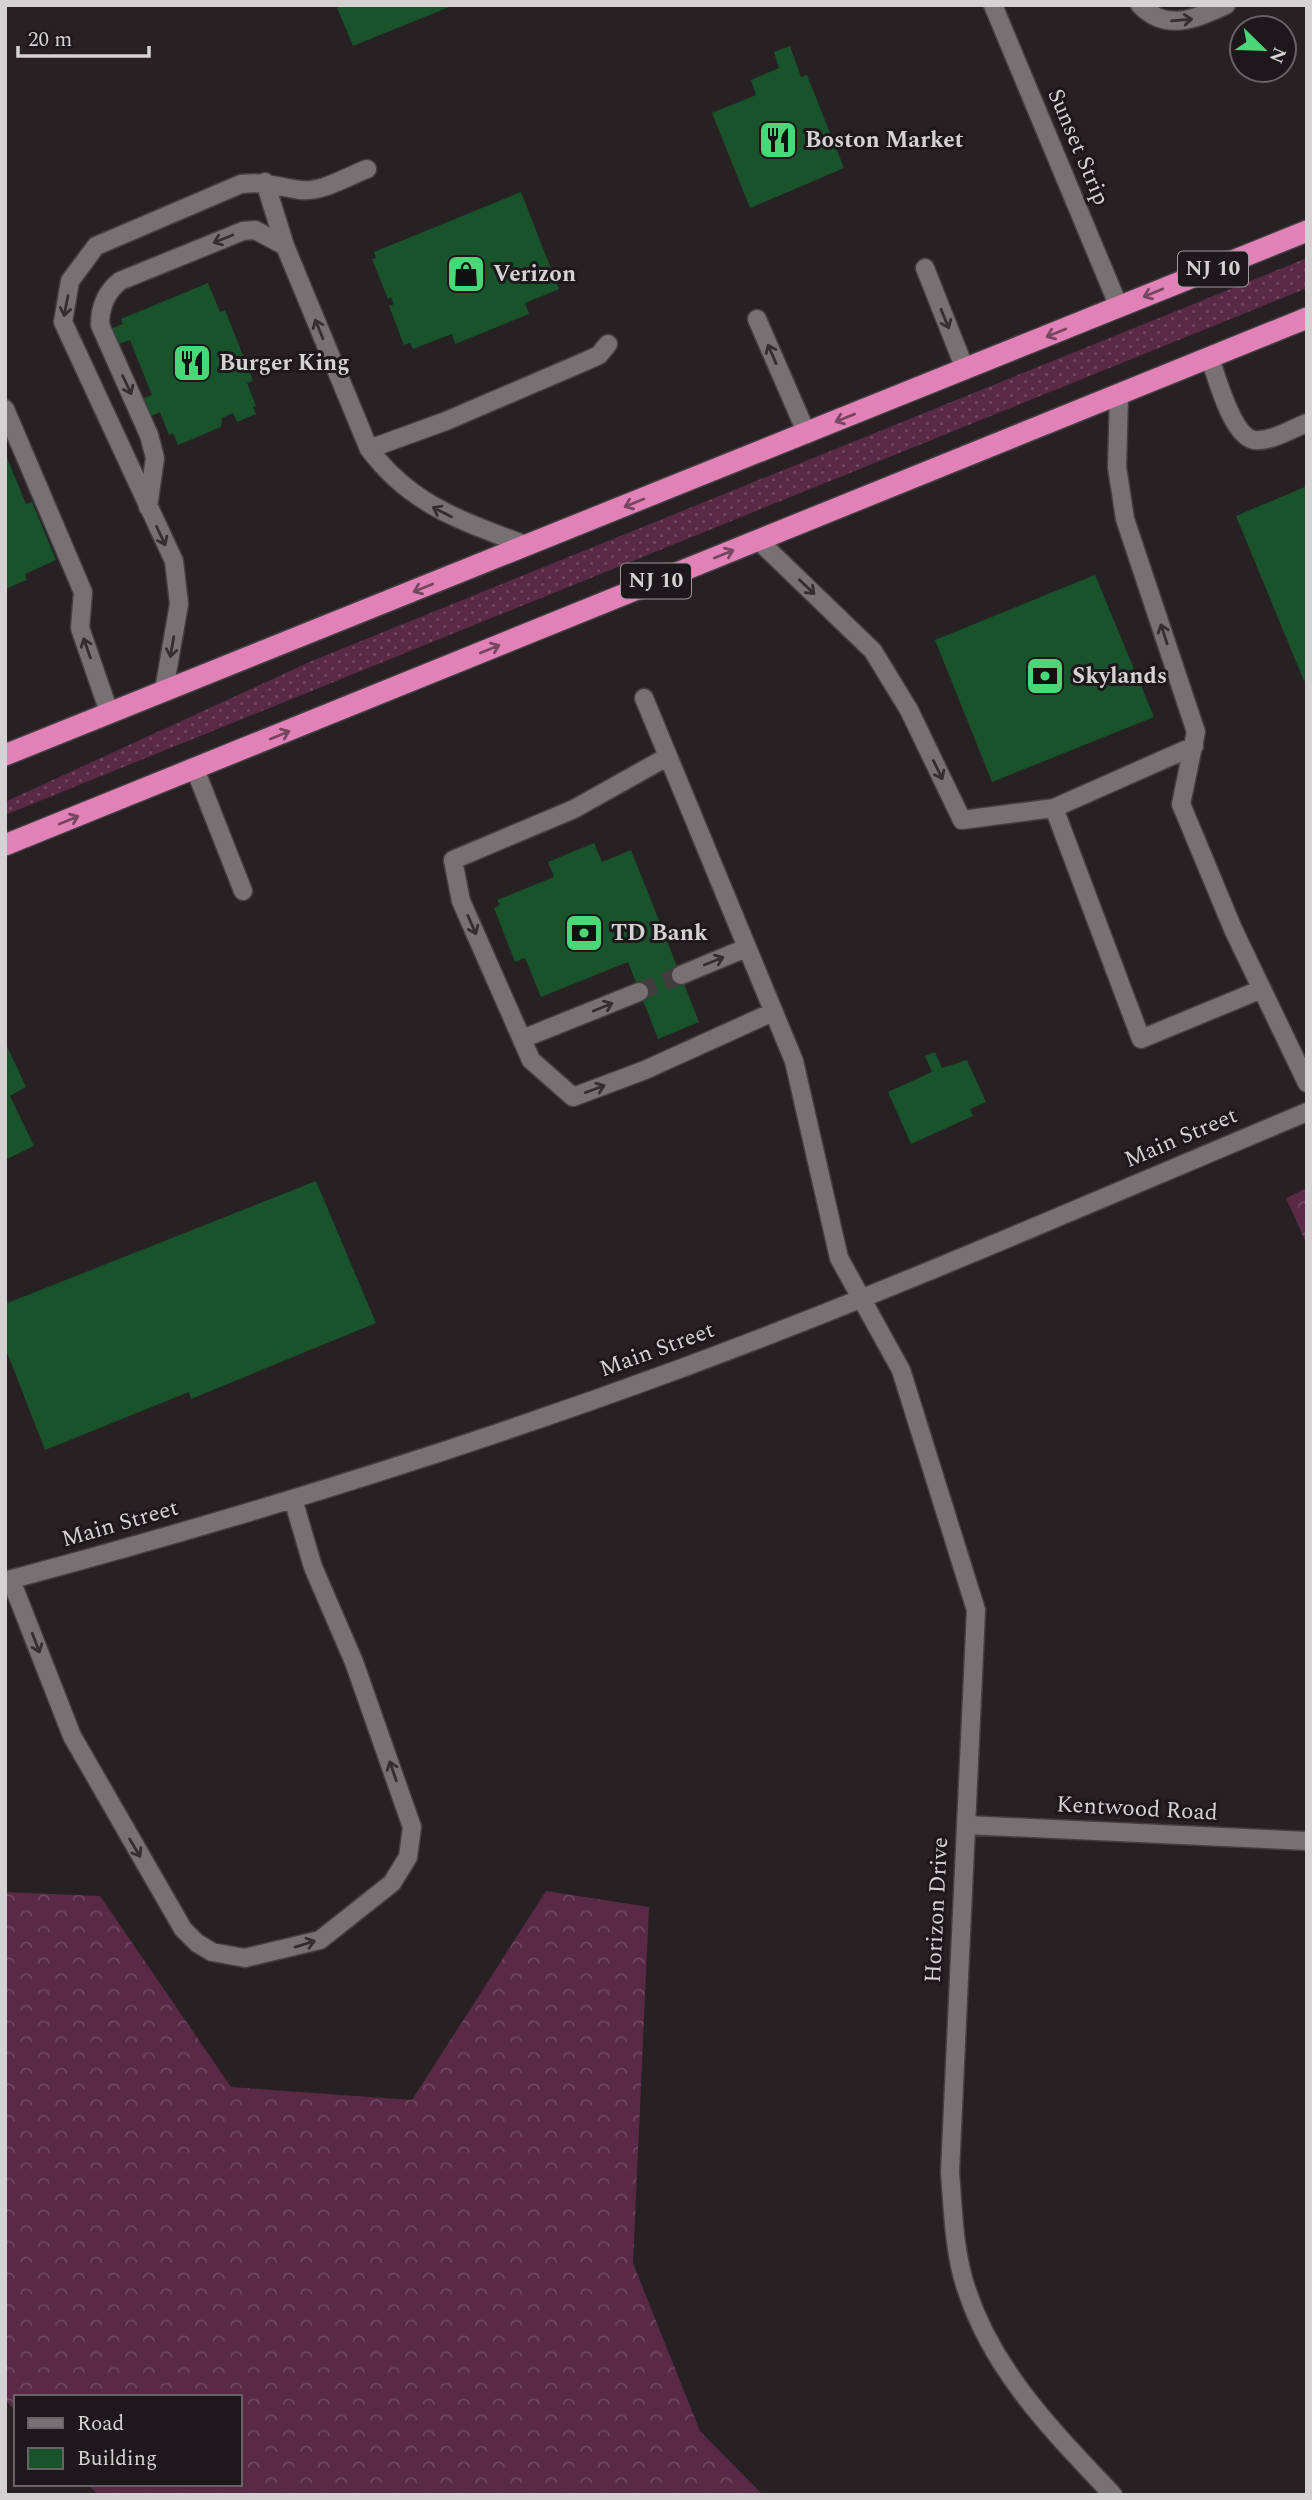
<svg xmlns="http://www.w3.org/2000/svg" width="1312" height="2500" viewBox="0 0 1312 2500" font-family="Spectral,serif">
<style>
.grass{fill:url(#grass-dots)}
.forest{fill:url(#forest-crowns)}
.building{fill:#18532b}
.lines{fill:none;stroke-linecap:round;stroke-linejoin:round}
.minor-tunnel{stroke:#413c3e;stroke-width:18;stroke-dasharray:18 9;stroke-linecap:butt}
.minor-casing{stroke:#433f40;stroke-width:21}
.highway-casing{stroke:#433f40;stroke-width:24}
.minor{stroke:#777174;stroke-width:18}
.highway{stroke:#e181b7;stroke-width:21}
.oneway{stroke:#342e31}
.oneway2{stroke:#754761}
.labels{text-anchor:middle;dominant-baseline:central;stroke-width:6;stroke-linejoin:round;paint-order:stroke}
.shield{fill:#1d181b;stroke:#9e9a9c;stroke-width:2}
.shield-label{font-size:21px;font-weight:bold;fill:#d5d2d3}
.poi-label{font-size:23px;font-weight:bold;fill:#d5d2d3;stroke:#1d181b;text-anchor:start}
.street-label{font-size:23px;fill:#d5d2d3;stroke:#1d181b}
</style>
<defs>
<pattern id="grass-dots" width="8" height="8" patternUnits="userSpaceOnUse" patternTransform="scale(1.75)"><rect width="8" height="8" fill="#592945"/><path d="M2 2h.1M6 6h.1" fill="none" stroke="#70475f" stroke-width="1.8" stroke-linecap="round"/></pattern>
<pattern id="forest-crowns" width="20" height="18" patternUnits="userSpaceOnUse" patternTransform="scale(1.75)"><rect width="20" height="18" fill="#592945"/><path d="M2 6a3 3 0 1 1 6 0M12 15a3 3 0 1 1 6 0" fill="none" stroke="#70475f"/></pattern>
</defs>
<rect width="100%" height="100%" fill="#272124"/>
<!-- grass -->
<path class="grass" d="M1307,258V288L5,815V802L314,660Z"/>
<!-- forest -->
<path class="forest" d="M1307,1188V1245L1286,1198Z
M546,1891L649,1907L633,2263L700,2431L763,2495H98L88,2484H240V2397H16V2411L5,2400V1892L100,1896L231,2087L412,2100Z"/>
<!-- building -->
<path class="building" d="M336,5H454L353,46Z
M790,46L801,77L807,75L844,168L750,208L712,113L756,95L751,80L779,68L774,52Z
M521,192L559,289L525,303L529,314L455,344L452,334L413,349L410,343L404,345L389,306L394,304L391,297L388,299L372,259L376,258L374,252Z
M208,283L220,312L225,310L253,381L247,383L256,406L253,407L256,414L237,422L233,413L222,418L221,427L178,445L173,433L169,435L160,412L147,418L139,400L152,395L130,340L116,345L110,329L123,324L121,319Z
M5,453L26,504L32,502L56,560L25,574L27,580L5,589Z
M1307,486V679L1304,681L1236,516Z
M1095,575L1154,717L992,782L935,640Z
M594,843L602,862L631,850L699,1022L658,1039L628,962L541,997L525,958L515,962L494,908L500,905L497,900L554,877L548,862Z
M5,1042L26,1087L10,1096L34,1146L5,1160Z
M935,1052L942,1068L967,1060L986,1102L970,1109L973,1116L911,1144L888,1092L932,1072L925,1056Z
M316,1181L376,1323L191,1399L189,1392L45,1450L5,1347V1304Z"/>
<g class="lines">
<!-- minor-tunnel -->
<path class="minor-tunnel" d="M639,992L681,975"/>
<defs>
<path id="minor" d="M993,5L1119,307
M1140,5C1167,33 1197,18 1226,5
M265,182L285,246L369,449C413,507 463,521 528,546
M925,268L965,369
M757,319L807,434
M1210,358C1217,378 1232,436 1254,440C1271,442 1291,429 1307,423
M1119,395L1117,467L1125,519L1196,732L1181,804L1233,929L1307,1083
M5,409L83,592L80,628L109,712
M369,449L446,421L586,361L599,355L608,344
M148,507L155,458L149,435L100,325C100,307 106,292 120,281L243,231L255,230L285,246
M758,540L873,651L909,710L962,820L1054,808
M164,690L179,604L174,561L63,322L70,281L96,246L241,184C264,181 279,187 300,190C321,193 348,176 367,169
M644,698L794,1061L839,1258L901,1370L976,1610L950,2172C953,2210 954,2252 966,2288C993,2372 1054,2432 1113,2495
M1194,746L1054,808L1141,1039L1262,989
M667,757L574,809L453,860L461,901L531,1060L573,1097L645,1070L773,1012
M195,769L243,891
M681,975L746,948
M522,1039L639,992
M11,1580L72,1736L183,1929L197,1943L212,1952L245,1958L320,1940L392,1883L408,1857L412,1827L354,1662L313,1567L293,1499
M5,1581C234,1520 460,1450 682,1368C893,1290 1099,1199 1307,1112
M966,1825L1307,1841"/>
<path id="highway" d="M5,755L1307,231
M5,845L1307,318"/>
</defs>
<!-- minor casing -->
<use href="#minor" class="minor-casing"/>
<!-- highway casing -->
<use href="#highway" class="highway-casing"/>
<!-- minor -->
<use href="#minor" class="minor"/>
<!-- highway -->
<use href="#highway" class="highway"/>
</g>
<!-- one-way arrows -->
<defs><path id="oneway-shaft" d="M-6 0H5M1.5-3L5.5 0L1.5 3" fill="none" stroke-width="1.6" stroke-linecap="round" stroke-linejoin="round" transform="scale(1.75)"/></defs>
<g class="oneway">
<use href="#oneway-shaft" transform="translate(1182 20) rotate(-5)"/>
<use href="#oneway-shaft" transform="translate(223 239) rotate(158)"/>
<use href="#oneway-shaft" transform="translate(66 306) rotate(101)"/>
<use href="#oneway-shaft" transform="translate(945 319) rotate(68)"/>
<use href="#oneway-shaft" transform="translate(319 329) rotate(-112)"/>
<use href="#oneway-shaft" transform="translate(772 354) rotate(-113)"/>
<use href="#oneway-shaft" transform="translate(127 385) rotate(65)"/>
<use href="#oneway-shaft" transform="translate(442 512) rotate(-153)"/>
<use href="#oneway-shaft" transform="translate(161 536) rotate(65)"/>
<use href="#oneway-shaft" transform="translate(807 587) rotate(44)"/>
<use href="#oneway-shaft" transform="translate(1164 634) rotate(-108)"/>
<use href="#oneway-shaft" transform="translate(172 647) rotate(100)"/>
<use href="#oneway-shaft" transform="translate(87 648) rotate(-109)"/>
<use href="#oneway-shaft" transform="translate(938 770) rotate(64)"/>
<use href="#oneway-shaft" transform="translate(472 925) rotate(66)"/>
<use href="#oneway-shaft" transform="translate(714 961) rotate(-22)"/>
<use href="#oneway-shaft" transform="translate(603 1007) rotate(-22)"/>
<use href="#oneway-shaft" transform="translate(595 1089) rotate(-20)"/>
<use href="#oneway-shaft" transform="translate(36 1643) rotate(69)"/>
<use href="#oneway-shaft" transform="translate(393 1771) rotate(-109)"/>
<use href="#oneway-shaft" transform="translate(135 1848) rotate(59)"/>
<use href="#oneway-shaft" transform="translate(305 1944) rotate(-17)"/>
</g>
<g class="oneway2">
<use href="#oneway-shaft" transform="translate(1153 293) rotate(158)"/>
<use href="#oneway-shaft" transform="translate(1056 333) rotate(158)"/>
<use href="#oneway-shaft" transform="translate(845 418) rotate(158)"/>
<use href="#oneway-shaft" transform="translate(634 503) rotate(158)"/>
<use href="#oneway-shaft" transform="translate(724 554) rotate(-22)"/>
<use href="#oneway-shaft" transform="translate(423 588) rotate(158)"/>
<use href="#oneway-shaft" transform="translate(490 649) rotate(-22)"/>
<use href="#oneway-shaft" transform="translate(280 735) rotate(-22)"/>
<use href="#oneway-shaft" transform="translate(69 820) rotate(-22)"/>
</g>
<!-- icons -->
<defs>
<symbol id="restaurant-square" viewBox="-11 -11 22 22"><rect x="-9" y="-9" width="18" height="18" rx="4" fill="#49d778" stroke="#1d181b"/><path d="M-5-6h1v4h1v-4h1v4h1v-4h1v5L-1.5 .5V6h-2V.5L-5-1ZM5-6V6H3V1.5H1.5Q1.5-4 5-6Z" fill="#111"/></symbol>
<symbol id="shop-square" viewBox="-11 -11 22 22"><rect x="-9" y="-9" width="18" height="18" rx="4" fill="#49d778" stroke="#1d181b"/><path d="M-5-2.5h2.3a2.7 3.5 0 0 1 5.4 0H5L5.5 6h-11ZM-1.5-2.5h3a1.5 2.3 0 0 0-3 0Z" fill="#111"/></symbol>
<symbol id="bank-square" viewBox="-11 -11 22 22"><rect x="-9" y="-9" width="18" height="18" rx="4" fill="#49d778" stroke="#1d181b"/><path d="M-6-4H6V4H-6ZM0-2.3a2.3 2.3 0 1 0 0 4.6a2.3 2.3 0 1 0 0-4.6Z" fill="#111"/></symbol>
</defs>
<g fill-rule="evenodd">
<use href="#restaurant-square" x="756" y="118" width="44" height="44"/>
<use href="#shop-square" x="444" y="252" width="44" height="44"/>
<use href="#restaurant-square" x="170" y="341" width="44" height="44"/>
<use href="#bank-square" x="1023" y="654" width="44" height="44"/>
<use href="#bank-square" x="562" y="911" width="44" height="44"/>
</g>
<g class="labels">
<!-- shield labels -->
<g class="shield">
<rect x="1178" y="251.5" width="70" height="35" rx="5"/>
<rect x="621" y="563.5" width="70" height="35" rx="5"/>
</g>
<g class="shield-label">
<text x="1213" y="269">NJ 10</text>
<text x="656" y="581">NJ 10</text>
</g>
<!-- poi labels -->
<g class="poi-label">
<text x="805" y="140">Boston Market</text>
<text x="493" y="274">Verizon</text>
<text x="219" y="363">Burger King</text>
<text x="1072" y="676">Skylands</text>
<text x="611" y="933">TD Bank</text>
</g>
<!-- street labels -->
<g class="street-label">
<text transform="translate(1078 147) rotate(67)">Sunset Strip</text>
<text transform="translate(1181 1138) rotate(-23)">Main Street</text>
<text transform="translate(657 1350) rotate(-20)">Main Street</text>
<text transform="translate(120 1524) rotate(-16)">Main Street</text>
<text transform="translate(1137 1809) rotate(3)">Kentwood Road</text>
<text transform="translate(937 1910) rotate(-87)">Horizon Drive</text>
</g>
</g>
<!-- border -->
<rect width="1312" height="2500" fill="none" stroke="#d5d2d3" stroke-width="14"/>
<!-- legend -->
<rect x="14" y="2395" width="228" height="91" fill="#1d181b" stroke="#676265" stroke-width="2"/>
<rect x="28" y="2418" width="35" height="10" fill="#777174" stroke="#676265" stroke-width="2"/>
<text x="77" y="2430" font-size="21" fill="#d5d2d3">Road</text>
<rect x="28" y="2448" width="35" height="21" fill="#18532b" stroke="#676265" stroke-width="2"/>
<text x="77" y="2465" font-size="21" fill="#d5d2d3">Building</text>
<!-- north arrow -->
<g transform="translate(1263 49) rotate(113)"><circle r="33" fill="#1d181b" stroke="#676265" stroke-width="2"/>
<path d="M0-5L12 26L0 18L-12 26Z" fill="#49d778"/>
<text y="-10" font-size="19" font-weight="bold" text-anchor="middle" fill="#d5d2d3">N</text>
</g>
<!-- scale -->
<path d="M18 46v10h131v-10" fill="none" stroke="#d5d2d3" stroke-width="3.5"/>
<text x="28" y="46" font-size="21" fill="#d5d2d3" stroke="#1d181b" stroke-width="5" paint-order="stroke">20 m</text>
</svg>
